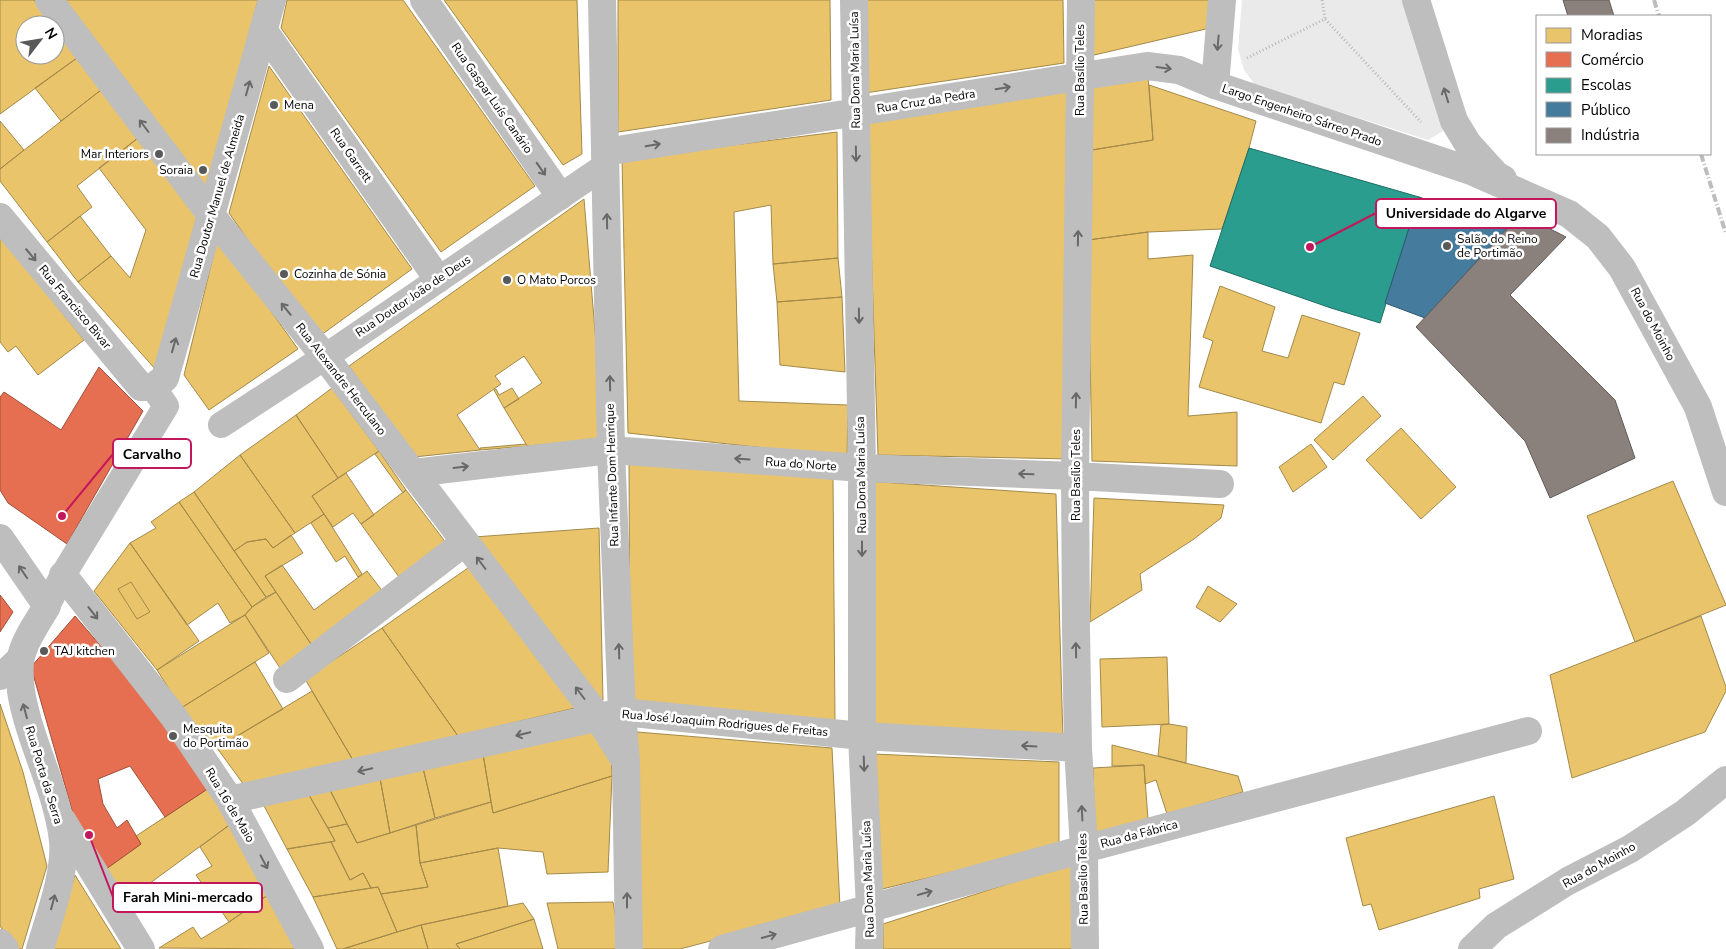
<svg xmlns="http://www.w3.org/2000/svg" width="1726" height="949" viewBox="0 0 1726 949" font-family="'Nunito Sans',sans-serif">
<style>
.green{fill:#eaeaea}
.homes{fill:#e9c46a;stroke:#a3894a}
.shops{fill:#e76f51;stroke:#a24e39}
.schools{fill:#2a9d8f;stroke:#1d6e64}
.public{fill:#457b9d;stroke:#30566e}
.industry{fill:#8a817c;stroke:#615a57}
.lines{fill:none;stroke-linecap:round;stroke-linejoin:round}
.path{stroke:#b8b8b8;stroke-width:3;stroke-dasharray:1 2.5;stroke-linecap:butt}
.pedestrian{stroke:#bebebe;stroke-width:26}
.minor{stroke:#bebebe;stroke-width:28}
.tertiary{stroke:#bebebe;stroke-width:28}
.rail{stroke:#bdbdbd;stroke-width:4;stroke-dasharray:8 2.5 1 2.5;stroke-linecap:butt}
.oneway{stroke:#686868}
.poi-dot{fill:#595959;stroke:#fff;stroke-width:2}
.labels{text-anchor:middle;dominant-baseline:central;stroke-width:5;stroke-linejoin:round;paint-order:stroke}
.street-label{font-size:12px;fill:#000;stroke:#fff}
.poi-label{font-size:12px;fill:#000;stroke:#fff;text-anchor:start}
.leader{fill:none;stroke:#c2185b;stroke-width:2}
.callout-dot{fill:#c2185b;stroke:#fff;stroke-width:2}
.callout{fill:#fff;stroke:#c2185b;stroke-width:2}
.callout-label{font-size:14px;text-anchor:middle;font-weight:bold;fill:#000}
</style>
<rect width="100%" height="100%" fill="#fff"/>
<!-- green -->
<path class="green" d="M1242,0H1409L1442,110L1443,131L1428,140L1255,85L1244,70L1238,49Z"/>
<!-- homes -->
<path class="homes" d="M0,0H34L53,25H25V55H55V28L77,58L0,114Z
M60,0H258L208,195Z
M287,0H403L535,186L441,252L281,28Z
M444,0H577L582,154L563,165Z
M618,0H830L831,100L618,132Z
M864,0H1063L1064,63L865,93Z
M1090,0H1210V28L1090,56Z
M77,58L101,90L61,121L35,88Z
M269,66L412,269L317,338L229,213Z
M1148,77L1153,140L1086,151L1089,84Z
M1149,85L1256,121L1249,148L1222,229L1148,232L1088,240L1086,151L1153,140Z
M101,90L138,138L77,186L92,207L47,242L0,181V169Z
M1072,91L1070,459L878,455L867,123Z
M0,121L24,150L0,169Z
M837,132L838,258L773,264L771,205L734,212L739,401L848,405L847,457L628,433L622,159Z
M138,138L197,216L156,370L78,282L111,256L130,278L146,230L99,168Z
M584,199L604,439L528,446L526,444L504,408L542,383L524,356L495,376L501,384L457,415L480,450L414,457L349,366Z
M80,216L111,256L78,282L47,242Z
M1148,232V259L1193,255L1188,416L1237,412V466L1092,461L1088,240Z
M0,236L84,340L38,375L16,346L8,352L0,342Z
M218,237L298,349L209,410L184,375Z
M838,258L842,297L777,302L773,264Z
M1220,286L1275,307L1262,351L1288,358L1302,315L1360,333L1344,385L1334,382L1321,423L1199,387L1213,341L1203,337Z
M842,297L845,372L780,365L777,302Z
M332,388L379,451L338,478L296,415Z
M512,388L519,399L504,408L494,390L496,389L499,395Z
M1363,396L1381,416L1333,460L1314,440Z
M296,415L338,478L312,496L324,514L295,533L240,455Z
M1401,428L1456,487L1421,519L1366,460Z
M526,444L528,446L480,450V448Z
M1311,444L1327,467L1293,492L1279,467Z
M379,451L406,490L403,493L375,454Z
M240,455L295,533L273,548L266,539L247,542L234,551L194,492Z
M629,459L833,479L835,722L630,709Z
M346,473L374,515L361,524L353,513L333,527L312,496Z
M865,481L1056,494L1063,740L863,729Z
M1673,481L1726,605L1635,642L1587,516Z
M406,490L450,548L404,584L361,524Z
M194,492L266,597L252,607L179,502Z
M1094,498L1224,505L1221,518L1194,539L1140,574L1142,590L1090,622Z
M179,502L252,607L245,615L230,623L218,603L187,625L130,543L156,528L151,522Z
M324,514L362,574L358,577L345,556L336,562L311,523Z
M599,528L603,700L593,702L474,537Z
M291,535L303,553L265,576L276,592L266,597L234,551L247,542L266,539L273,548Z
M130,543L199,641L157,670L94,591Z
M475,563L583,706L458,736L382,628Z
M282,565L314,610L367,571L387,597L313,647L265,576Z
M131,582L150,612L137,619L118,589Z
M1208,586L1237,604L1220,622L1196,607Z
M276,592L313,647L284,674L245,615L252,607Z
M245,615L269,653L181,708L157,670Z
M1701,616L1726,687V691L1705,732L1572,778L1550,675Z
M382,628L458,736L353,760L305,679Z
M1167,657L1169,724L1102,727L1100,659Z
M255,662L283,709L217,748L181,708Z
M312,691L353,760L244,785L217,748Z
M0,704L23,772L47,866L22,949H16L0,926Z
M1169,724L1187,727L1186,763L1158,756L1161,725Z
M596,729L611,750L612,776L493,813L483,754Z
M637,732L832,748L840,907L680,949H638Z
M1112,745L1238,776L1243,792L1167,814L1156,780L1145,784L1144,765L1112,766Z
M483,754L491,802L435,818L423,768Z
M873,754L1059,762V846L874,891Z
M1144,765L1148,819L1095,836L1093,768Z
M423,768L435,818L390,833L380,778Z
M612,776L608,872L547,874L543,852L498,848L420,863L416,825L491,802L493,813Z
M380,778L390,833L357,843L330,790Z
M209,788L232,823L127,900L106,869L141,844L136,836Z
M330,790L347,824L328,828L309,795Z
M309,795L335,841L287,849L263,804Z
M1494,796L1514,879L1479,889L1480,898L1379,930L1371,904L1363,906L1346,838Z
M232,823L268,895L229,922L196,875L212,866L200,847Z
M347,824L357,843L416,825L420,863L428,887L381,894L378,887L371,888L363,873L350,880L331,842L335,841L328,828Z
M331,842L350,880L363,873L371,888L313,897L287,849Z
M498,848L508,906L421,925L397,932L381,894L428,887L420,863Z
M1079,861L1078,949H883V924Z
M75,875L121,949H52Z
M378,887L397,932L343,949H337L313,897Z
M268,895L296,949L159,948L193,927L201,939L229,922Z
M613,902L618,931L619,949H558L547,903Z
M523,903L534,919L456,944L460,949H428L421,925Z
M534,919L543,949H460L456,944Z
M421,925L428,949H343L397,932Z"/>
<!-- shops -->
<path class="shops" d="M99,367L143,411L67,544L8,503L0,490V397L4,392L61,430Z
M0,595L13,612L0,632Z
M75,616L144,696L209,788L165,817L130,766L98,779L103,804L117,828L127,820L141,844L106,869L74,817L31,667Z"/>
<!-- schools -->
<path class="schools" d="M1249,148L1419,197L1380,323L1331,308L1210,266Z"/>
<!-- public -->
<path class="public" d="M1419,197L1507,228L1425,318L1385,303Z"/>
<!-- industry -->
<path class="industry" d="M1563,0H1609L1614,16H1568Z
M1521,214L1566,237L1510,295L1615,400L1635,458L1550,498L1525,441L1416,327Z"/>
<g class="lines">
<!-- path -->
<path class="path" d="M1322,0L1325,19
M1247,58L1325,19L1421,122"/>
<!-- pedestrian -->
<path class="pedestrian" d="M221,425L325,357L605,166
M47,606L63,575L166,406L153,387
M0,677L21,657"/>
<!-- minor -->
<path class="minor" d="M49,0L211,215L325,357L598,717L626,762
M424,0L560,196
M854,0L862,468V736L870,909L869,949
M1081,0L1075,476L1076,630L1078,748L1084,849L1085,949
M264,31L438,279
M605,152L1147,66L1179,70L1215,85
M0,217L141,387H153L165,378L272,0
M413,473L611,450L862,468L1075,476L1220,484
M0,538L47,606C38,622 25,639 21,657C18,668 20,680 21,691C29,742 58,791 63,841C66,873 49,918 40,949
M63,575L174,717L230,800L310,949
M287,679L465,542
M230,800L622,712L862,736L1078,748
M62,820L141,949
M0,943L5,949
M722,949L1084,849L1528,731"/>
<!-- tertiary -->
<path class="tertiary" d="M602,0L611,450L622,712L626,762L629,949
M1222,0L1215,85L1471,171L1569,214L1598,237L1622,268L1698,407L1726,492
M1416,0L1454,121L1468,144L1496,175L1503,179
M1472,949L1496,926L1568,881L1630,849L1685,813L1726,780"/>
<!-- rail -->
<path class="rail" d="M1654,0L1659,16
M1701,154L1726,234"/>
</g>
<!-- one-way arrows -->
<defs><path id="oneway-shaft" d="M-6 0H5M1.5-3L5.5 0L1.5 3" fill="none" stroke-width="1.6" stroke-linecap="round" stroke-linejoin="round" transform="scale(1.25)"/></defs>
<g class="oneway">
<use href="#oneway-shaft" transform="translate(1218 43) rotate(95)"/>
<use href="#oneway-shaft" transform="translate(1164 68) rotate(8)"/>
<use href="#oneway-shaft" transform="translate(248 88) rotate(-74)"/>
<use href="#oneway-shaft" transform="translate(1003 88) rotate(-9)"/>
<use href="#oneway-shaft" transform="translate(1446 95) rotate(-107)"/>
<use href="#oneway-shaft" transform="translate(144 126) rotate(-127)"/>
<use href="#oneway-shaft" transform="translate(653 145) rotate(-9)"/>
<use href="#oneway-shaft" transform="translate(856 154) rotate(89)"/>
<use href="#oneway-shaft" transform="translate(541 169) rotate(55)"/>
<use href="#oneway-shaft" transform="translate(607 221) rotate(-91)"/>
<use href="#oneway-shaft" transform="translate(1078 238) rotate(-89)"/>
<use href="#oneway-shaft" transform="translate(31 255) rotate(50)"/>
<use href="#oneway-shaft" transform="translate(286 309) rotate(-129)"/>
<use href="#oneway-shaft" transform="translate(859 316) rotate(89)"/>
<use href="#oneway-shaft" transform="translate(174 345) rotate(-74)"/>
<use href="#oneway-shaft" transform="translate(610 383) rotate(-91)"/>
<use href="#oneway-shaft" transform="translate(1076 400) rotate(-89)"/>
<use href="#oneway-shaft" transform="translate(742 459) rotate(-176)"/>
<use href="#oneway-shaft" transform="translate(461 467) rotate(-7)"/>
<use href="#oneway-shaft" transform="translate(1026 474) rotate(-178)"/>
<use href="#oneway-shaft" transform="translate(862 549) rotate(90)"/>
<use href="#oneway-shaft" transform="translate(481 563) rotate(-127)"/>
<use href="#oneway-shaft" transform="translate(23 572) rotate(-124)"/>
<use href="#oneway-shaft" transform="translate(93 613) rotate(52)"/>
<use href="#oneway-shaft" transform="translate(1076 650) rotate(-91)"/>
<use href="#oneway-shaft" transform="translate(619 651) rotate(-92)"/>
<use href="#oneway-shaft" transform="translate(580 693) rotate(-127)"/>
<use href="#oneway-shaft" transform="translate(25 711) rotate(-105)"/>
<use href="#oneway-shaft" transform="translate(523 734) rotate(167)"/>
<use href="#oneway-shaft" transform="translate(1029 746) rotate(-177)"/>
<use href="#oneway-shaft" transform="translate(864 764) rotate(88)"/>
<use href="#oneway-shaft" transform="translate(365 770) rotate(167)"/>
<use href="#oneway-shaft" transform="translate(1082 813) rotate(-93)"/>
<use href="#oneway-shaft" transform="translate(264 862) rotate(62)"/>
<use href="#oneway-shaft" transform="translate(925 893) rotate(-16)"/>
<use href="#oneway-shaft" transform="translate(627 900) rotate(-90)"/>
<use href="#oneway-shaft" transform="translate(53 902) rotate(-75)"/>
<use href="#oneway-shaft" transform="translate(769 936) rotate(-15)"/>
</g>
<!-- markers -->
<g class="poi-dot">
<circle cx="274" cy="105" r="5"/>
<circle cx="159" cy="154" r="5"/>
<circle cx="203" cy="170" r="5"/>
<circle cx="1447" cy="246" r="5"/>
<circle cx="284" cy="274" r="5"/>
<circle cx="507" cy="280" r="5"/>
<circle cx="44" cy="651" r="5"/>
<circle cx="173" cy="736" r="5"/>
</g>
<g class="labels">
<!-- street labels -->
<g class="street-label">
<text transform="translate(855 70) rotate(-91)">Rua Dona Maria Luísa</text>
<text transform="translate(1080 70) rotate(-90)">Rua Basílio Teles</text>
<text transform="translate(492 98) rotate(55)">Rua Gaspar Luís Canário</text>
<text transform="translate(926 101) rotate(-9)">Rua Cruz da Pedra</text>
<text transform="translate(1302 115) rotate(19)">Largo Engenheiro Sárreo Prado</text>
<text transform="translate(351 155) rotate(55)">Rua Garrett</text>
<text transform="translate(217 196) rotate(-74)">Rua Doutor Manuel de Almeida</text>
<text transform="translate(413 296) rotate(-34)">Rua Doutor João de Deus</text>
<text transform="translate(75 307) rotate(50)">Rua Francisco Bivar</text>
<text transform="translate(1653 324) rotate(62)">Rua do Moinho</text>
<text transform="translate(341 379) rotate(52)">Rua Alexandre Herculano</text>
<text transform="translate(801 464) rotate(4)">Rua do Norte</text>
<text transform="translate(612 475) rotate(-92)">Rua Infante Dom Henrique</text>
<text transform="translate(861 475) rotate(-91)">Rua Dona Maria Luísa</text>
<text transform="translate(1076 475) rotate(-90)">Rua Basílio Teles</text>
<text transform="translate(725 723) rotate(5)">Rua José Joaquim Rodrigues de Freitas</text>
<text transform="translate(44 775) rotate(73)">Rua Porta da Serra</text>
<text transform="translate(230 805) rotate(59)">Rua 16 de Maio</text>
<text transform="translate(1139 834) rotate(-15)">Rua da Fábrica</text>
<text transform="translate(1599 865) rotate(-29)">Rua do Moinho</text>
<text transform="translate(868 879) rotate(-92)">Rua Dona Maria Luísa</text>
<text transform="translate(1083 879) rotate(-91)">Rua Basílio Teles</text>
</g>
<!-- poi labels -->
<g class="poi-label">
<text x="284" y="105">Mena</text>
<text x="149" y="154" text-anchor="end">Mar Interiors</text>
<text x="193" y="170" text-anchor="end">Soraia</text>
<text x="1457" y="239">Salão do Reino<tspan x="1457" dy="14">de Portimão</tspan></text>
<text x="294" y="274">Cozinha de Sónia</text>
<text x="517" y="280">O Mato Porcos</text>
<text x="54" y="651">TAJ kitchen</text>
<text x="183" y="729">Mesquita<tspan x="183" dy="14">do Portimão</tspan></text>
</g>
</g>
<!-- callouts -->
<path class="leader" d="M1310 247L1376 213M62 516L113 454M89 835L113 897"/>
<g class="callout-dot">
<circle cx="1310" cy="247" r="5"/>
<circle cx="62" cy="516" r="5"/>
<circle cx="89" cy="835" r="5"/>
</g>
<g class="callout">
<rect x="1376" y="199" width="180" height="29" rx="5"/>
<rect x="113" y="439" width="78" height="29" rx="5"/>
<rect x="113" y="883" width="149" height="29" rx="5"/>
</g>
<g class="callout-label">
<text x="1466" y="218">Universidade do Algarve</text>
<text x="152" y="459">Carvalho</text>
<text x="188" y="902">Farah Mini-mercado</text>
</g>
<!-- legend -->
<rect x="1536" y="15" width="175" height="140" fill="#ffffff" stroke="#999999"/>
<rect x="1546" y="28" width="25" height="15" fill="#e9c46a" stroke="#999999"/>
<text x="1581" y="40" font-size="15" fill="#000000">Moradias</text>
<rect x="1546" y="52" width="25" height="15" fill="#e76f51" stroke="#999999"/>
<text x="1581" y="65" font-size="15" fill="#000000">Comércio</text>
<rect x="1546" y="78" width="25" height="15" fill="#2a9d8f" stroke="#999999"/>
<text x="1581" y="90" font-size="15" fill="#000000">Escolas</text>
<rect x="1546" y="102" width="25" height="15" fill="#457b9d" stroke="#999999"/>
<text x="1581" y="115" font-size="15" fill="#000000">Público</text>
<rect x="1546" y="128" width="25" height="15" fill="#8a817c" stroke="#999999"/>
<text x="1581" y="140" font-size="15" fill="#000000">Indústria</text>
<!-- north arrow -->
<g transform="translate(40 40) rotate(59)"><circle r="24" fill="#ffffff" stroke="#999999"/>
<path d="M0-4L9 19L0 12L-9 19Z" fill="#595959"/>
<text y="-8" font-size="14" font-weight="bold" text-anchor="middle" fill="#000000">N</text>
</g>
</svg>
